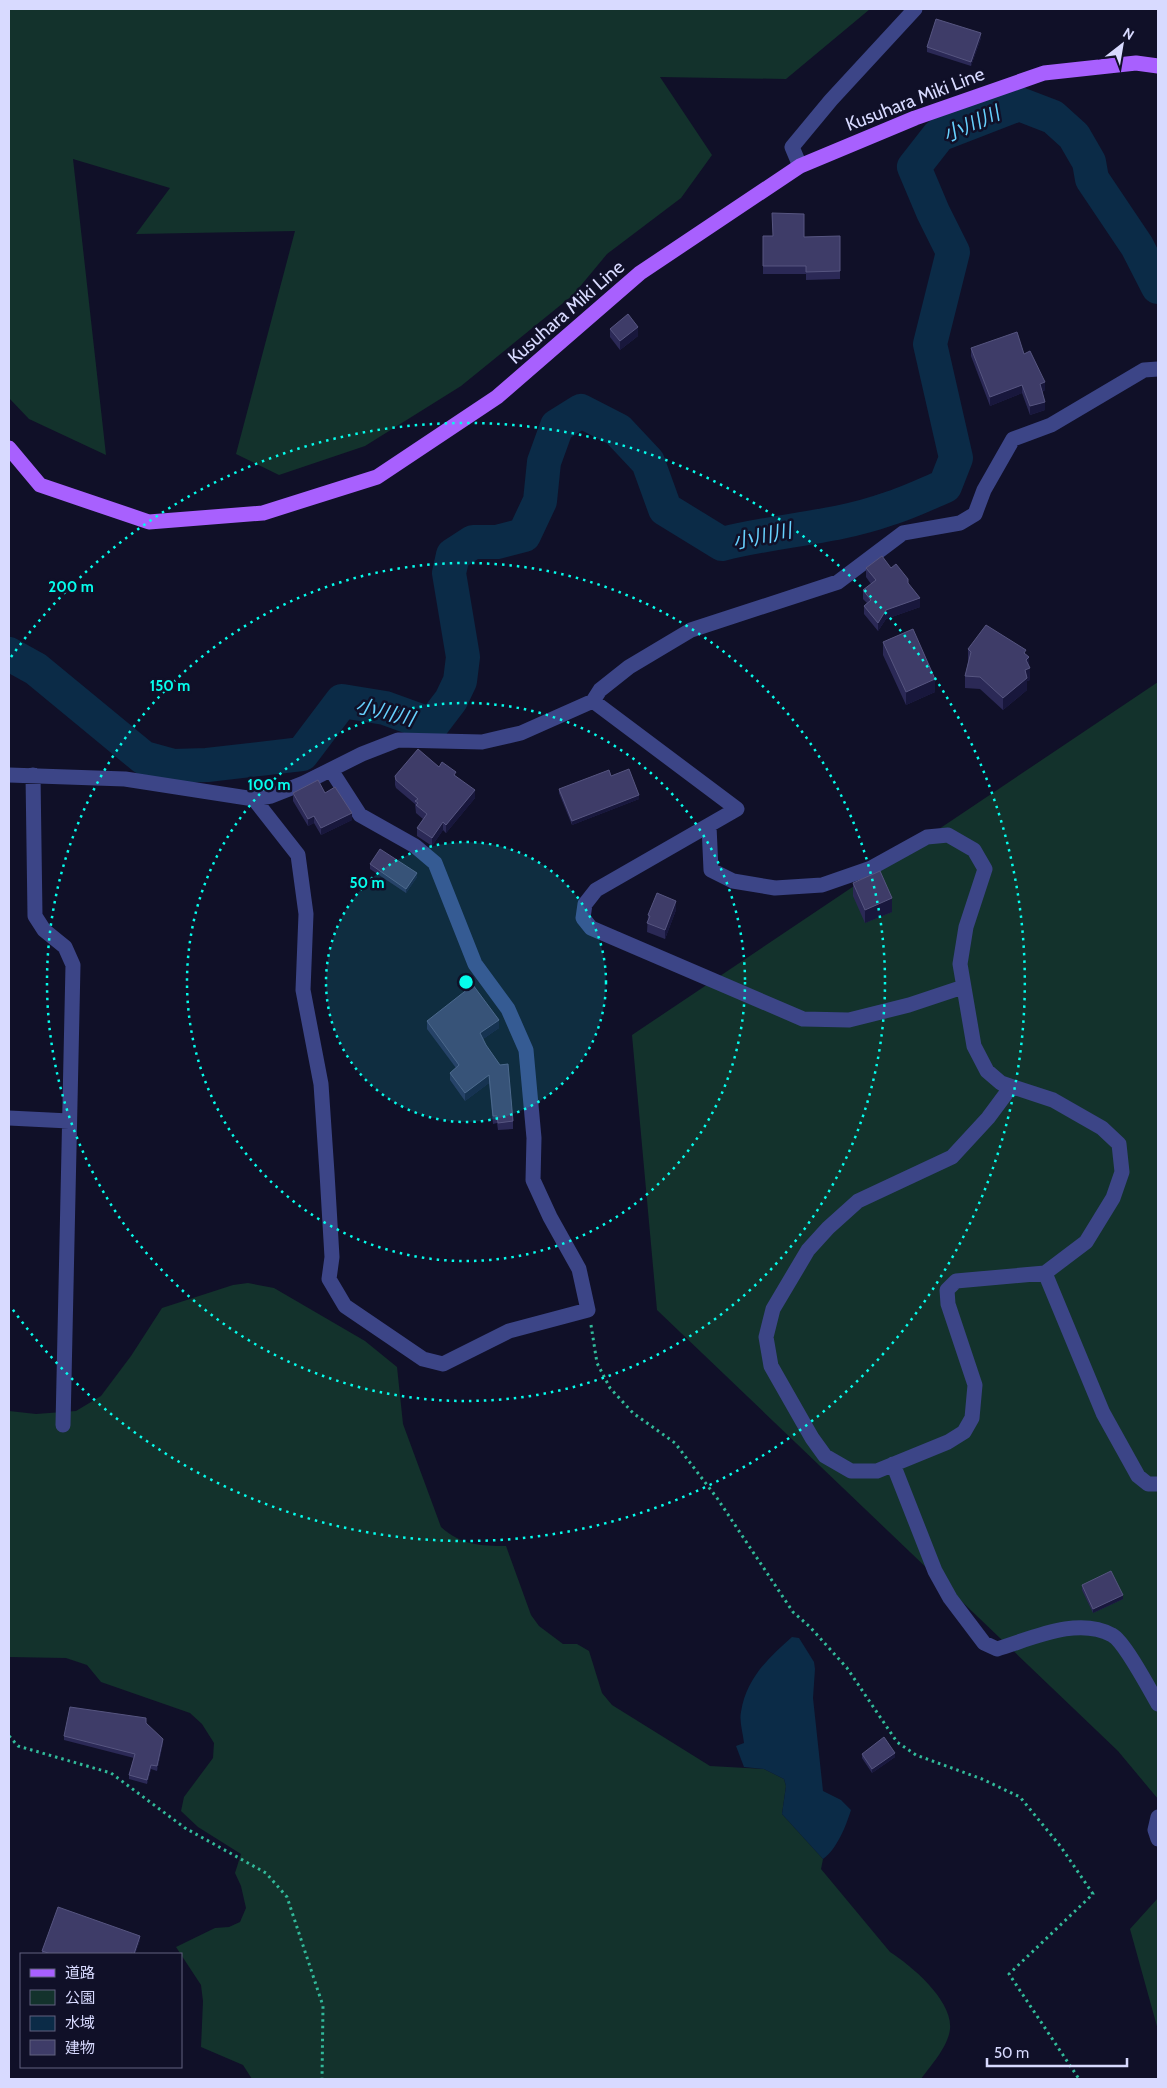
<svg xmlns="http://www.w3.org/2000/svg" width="1167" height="2088" viewBox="0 0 1167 2088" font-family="Cabin,'Noto Sans JP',sans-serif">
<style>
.green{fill:#13322c}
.water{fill:#0b2b47}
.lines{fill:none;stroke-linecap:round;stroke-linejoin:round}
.river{stroke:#0b2b47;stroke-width:34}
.path{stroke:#31ba9a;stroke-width:3;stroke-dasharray:2.5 4;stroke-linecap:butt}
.minor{stroke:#3c4587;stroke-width:15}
.major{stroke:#a860fe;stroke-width:15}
.wall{fill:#2b2956}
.shaded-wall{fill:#18173c}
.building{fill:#3e3c68;stroke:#565580}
.ring{fill:none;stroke:#05fdec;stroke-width:2.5;stroke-dasharray:2.5 5}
.labels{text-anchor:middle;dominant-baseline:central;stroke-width:5;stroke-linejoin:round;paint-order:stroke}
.street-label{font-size:19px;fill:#d8daff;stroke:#101028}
.water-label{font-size:20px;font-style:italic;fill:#67d1fe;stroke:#101028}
.centre{fill:#05fdec;stroke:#101028;stroke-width:2.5}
.ring-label{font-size:15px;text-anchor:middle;font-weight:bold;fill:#05fdec;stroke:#101028;stroke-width:5;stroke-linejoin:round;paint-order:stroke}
</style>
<rect width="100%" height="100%" fill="#101028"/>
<!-- green -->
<path class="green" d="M9,9H870L786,79L660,77L712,155L681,198L607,254L573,295L461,386L365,446L279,475L236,454L295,231L136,234L170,188L73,159L106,455L29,419L9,398Z
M1158,682V1799L1118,1751L657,1310L632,1035Z
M248,1283L274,1288L365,1341L397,1367L403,1424L441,1527C461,1545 480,1546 506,1546L531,1615L539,1626L563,1644H577L589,1651L602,1693L612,1705L710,1766L764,1769L784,1779L786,1786L782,1814L823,1859L821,1869L890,1952C912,1966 953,2001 950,2029C948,2047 931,2065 921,2079H252L243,2065L201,2047L203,2001L201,1985L176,1947L215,1928L229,1927L240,1922L246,1908L241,1886L235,1873L241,1854L198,1827L181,1811L184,1797L213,1758L214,1743L202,1724L190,1713L101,1682L87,1665L66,1658L9,1657V1411L36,1414L76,1411L101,1396L131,1356L162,1308L233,1285Z
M1158,1898V2030L1130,1929Z"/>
<!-- water -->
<path class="water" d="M792,1637L799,1638L814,1662L815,1669L813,1698L823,1791L841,1800L851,1810C846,1826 837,1849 823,1859L782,1814L786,1786L784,1779L764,1769L744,1767L736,1746L744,1743C743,1733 739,1721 741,1712C746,1679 768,1658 792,1637Z"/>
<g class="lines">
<!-- river -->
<path class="river" d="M9,654L36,669L144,758L173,766L207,765L302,754L342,701L385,708L432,725L451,700L460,681L463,657L449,573L453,555L473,542H497L524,535L540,501L544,462L557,426L581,411L618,430L648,462L665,509L722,544C777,530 835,528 888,509C908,503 926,494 945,486L956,458L930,344L953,252L933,212L914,167L939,135L1019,104L1053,117L1074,136L1089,162L1092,179L1137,246L1158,287"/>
<!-- path -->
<path class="path" d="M591,1325L597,1363L610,1388L633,1413L675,1443L717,1498L793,1612L810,1627L847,1668L897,1742L916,1755L982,1779L1020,1797L1061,1847L1093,1894L1009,1974L1079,2079
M9,1736L18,1746L111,1773L185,1828L266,1873L287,1897L323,2006L322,2079"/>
<!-- minor -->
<path class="minor" d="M800,166L792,147L831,100L915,9
M593,701L737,809L596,890L585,904L583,918L591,928L803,1019L849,1020L909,1005L963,987
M9,775L125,779L254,799L271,796L304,783L362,754L398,740L482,742L521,733L593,701L600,690L629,667L691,630L838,582L903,533L960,523L975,514L984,490L1013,439L1051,425L1144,370L1158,369
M33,775L35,916L44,930L65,947L73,965L63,1425
M254,799L298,855L306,914L303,990L321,1084L327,1173L332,1257L329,1279L345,1306L423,1359L443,1364L509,1331L588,1310L579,1269L550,1217L533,1180L534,1138L526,1050L508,1009L475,964L435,863L415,846L360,815L331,770
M709,826L711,870L733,881L775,888L822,885L871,868L927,837L948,835L974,850L985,869L966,927L960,964L974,1046L987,1071L1001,1083L1053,1100L1102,1128L1119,1144L1122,1172L1113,1198L1086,1242L1045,1273L956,1281L947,1290L948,1304L975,1385L972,1418L964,1432L948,1442L877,1471H851L825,1456L812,1438L771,1366L766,1337L773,1309L808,1250L828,1228L858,1201L952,1157L988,1118L1011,1087
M9,1118L69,1121
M1045,1273L1103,1413L1138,1476L1148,1484H1158
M893,1464L935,1571L950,1598L984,1643L997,1649C1031,1639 1077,1616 1112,1635C1124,1641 1150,1690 1158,1704
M1158,1817L1155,1830L1158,1839"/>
<!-- major -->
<path class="major" d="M9,448L40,485L149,522L263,513L377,477L497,397L640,273L800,166L915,118L1044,73L1136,63L1158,66"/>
</g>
<!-- wall -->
<path class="wall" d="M981,38L971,66L927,52V47Z
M763,236L804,237L840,236V279L806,280V274H763Z
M610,329L638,336L620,350L610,337Z
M971,348L1024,354L1045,390L1042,392L1045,410L1030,415L1022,393L990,406L971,356Z
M866,568H891L908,583L920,607L886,619L878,631L864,614V606L867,603L863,599V590L871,584L866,577Z
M883,642L935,692L906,705L883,655Z
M968,649L1026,655L1029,667L1030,680L1027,681V690L1003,710L980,689L965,688V676L968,662Z
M439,767L456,776L475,798L446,833L443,830L432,846L417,836V828L423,819L416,813L415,804L396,788L395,785V776Z
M611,776L639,799L572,825L559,793V789Z
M293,793H325L352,820L321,835L314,823L308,826L293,801Z
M370,864L417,877L406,893L370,869Z
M853,883L892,912L865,923L853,896Z
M676,910L665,939L647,932L648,915Z
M427,1021L499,1028L483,1039L513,1121V1129L498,1130L497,1123L493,1124L489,1083L465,1101L450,1080V1073L456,1068L427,1029Z
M1082,1585L1123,1599L1093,1613L1082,1590Z
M146,1723L163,1743L157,1771L151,1769L147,1784L129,1779V1775L134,1758L64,1740V1736Z
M862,1754L895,1757L872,1773L862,1758Z
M140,1940L135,1954H42V1951Z"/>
<!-- shaded-wall -->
<path class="shaded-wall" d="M981,33V38L971,66V62Z
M638,327V336L620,350V341Z
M1045,382V390L1040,392V384Z
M1022,385V393L990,406V397Z
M1045,402V410L1030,415V406Z
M920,598V607L886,619L878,631V623L886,610Z
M1029,657L1030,680L1027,681V690L1003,710V698L1025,670L1026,660Z
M935,679V692L906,705V692Z
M475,790V798L446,833V825Z
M639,795V799L572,825V821Z
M352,813V820L321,835V828Z
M314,816V823L308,826V819Z
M443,822V830L432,846V838Z
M417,873V877L406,893V889Z
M892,898V912L865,923V910Z
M676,901V910L665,939V930Z
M499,1020V1028L480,1041V1033Z
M489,1075V1083L465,1101V1093Z
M1123,1595V1599L1093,1613V1609Z
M163,1739V1743L157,1771V1766Z
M895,1753V1757L872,1773V1769Z
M151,1765V1769L147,1784V1780Z
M140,1936V1940L135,1954H134Z"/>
<!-- building -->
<path class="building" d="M936,19L981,33L971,62L927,47Z
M772,213L804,214V237L840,236V271L806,272V266H763V236H773Z
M628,314L638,327L620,341L610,329Z
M1017,332L1024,354L1030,351L1045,382L1040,384L1045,402L1030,406L1022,385L990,397L971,348Z
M882,556L891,568L896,564L908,579V583L920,598L886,610L878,623L864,606L871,600L863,590L876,580L866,568Z
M986,625L1026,650L1024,653L1029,657L1026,660L1030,668L1025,670L1027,678L1003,698L980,677L965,676L971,652L968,649Z
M913,629L935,679L906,692L883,642Z
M418,749L439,767L442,762L456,772L454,775L475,790L446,825L443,822L432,838L417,828L427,814L416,805L418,803L415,801L418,799L396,780L395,776Z
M629,769L639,795L572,821L559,789L609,770L611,776Z
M318,780L325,793L335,787L352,813L321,828L314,816L308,819L293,793Z
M380,849L417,873L406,889L370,864Z
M880,871L892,898L865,910L853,883Z
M657,893L676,901L665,930L647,923L650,916L648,915Z
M473,985L499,1020L480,1033L486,1045L500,1065L508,1064L513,1121L498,1123L497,1116H493L489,1075L465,1093L450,1073L459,1065L427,1021Z
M1111,1571L1123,1595L1093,1609L1082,1585Z
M70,1707L146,1718V1723L163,1739L157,1766L151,1765L147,1780L129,1775L135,1754L64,1736Z
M884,1737L895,1753L872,1769L862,1754Z
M58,1907L140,1936L134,1954L131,1953V1954H51L42,1951Z"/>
<!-- distance rings -->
<circle cx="466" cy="982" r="140" fill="#05fdec" fill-opacity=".12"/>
<g class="ring">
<circle cx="466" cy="982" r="140"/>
<circle cx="466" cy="982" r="279"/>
<circle cx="466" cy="982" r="419"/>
<path d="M11 657A559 559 0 1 1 11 1307"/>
</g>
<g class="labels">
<!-- street labels -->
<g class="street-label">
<text transform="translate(915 99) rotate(-21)">Kusuhara Miki Line</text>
<text transform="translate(566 312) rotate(-41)">Kusuhara Miki Line</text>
</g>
<!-- water labels -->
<g class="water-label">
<text transform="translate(971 124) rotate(-24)">小川川</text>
<text transform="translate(762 536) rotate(-12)">小川川</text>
<text transform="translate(385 712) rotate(14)">小川川</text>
</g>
</g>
<circle cx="466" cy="982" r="8" class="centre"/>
<g class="ring-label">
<text x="71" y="592">200 m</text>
<text x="170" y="691">150 m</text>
<text x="269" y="790">100 m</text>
<text x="367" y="888">50 m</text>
</g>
<!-- border -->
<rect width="1167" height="2088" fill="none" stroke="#d8daff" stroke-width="20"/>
<!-- legend -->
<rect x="20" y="1953" width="162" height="115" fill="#101028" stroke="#60617e"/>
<rect x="30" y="1969" width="25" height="8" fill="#a860fe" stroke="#60617e"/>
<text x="65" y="1978" font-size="15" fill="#d8daff">道路</text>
<rect x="30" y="1990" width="25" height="15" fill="#13322c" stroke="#60617e"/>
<text x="65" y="2003" font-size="15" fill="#d8daff">公園</text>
<rect x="30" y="2016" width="25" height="15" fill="#0b2b47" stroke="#60617e"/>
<text x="65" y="2028" font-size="15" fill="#d8daff">水域</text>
<rect x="30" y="2040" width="25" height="15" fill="#3e3c68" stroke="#60617e"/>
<text x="65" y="2053" font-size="15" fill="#d8daff">建物</text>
<!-- north arrow -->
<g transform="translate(1122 45) rotate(31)" stroke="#101028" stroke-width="4" paint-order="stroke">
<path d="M0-4L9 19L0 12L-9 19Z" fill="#d8daff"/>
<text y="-8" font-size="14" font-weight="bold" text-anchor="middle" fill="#d8daff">N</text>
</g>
<!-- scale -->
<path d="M987 2058v8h140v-8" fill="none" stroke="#d8daff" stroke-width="2.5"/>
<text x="994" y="2058" font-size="15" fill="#d8daff" stroke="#101028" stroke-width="4" paint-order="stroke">50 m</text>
</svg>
